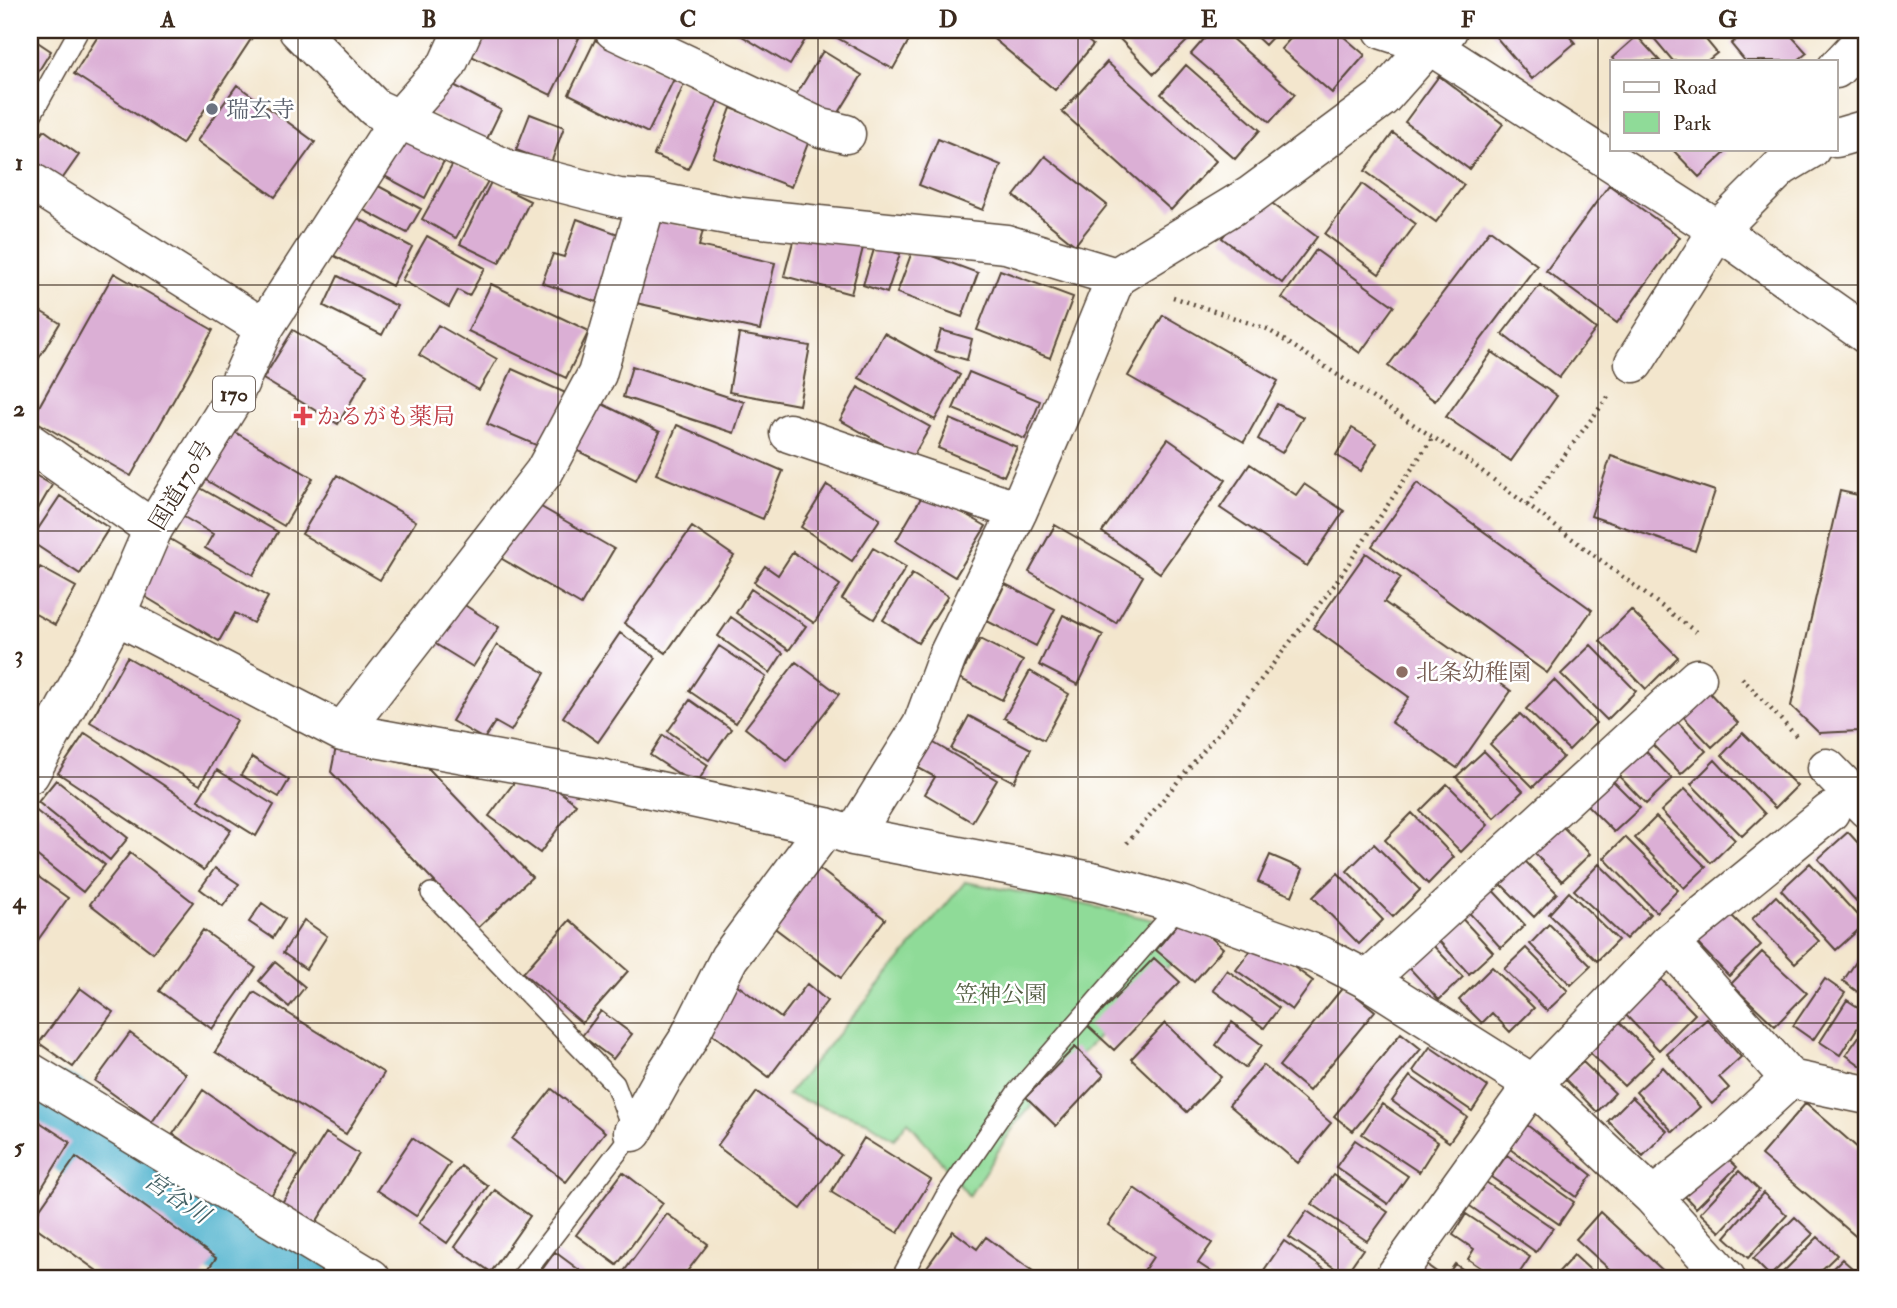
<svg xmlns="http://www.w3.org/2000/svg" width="1897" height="1308" viewBox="0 0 1897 1308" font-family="'IM FELL Double Pica','Noto Serif JP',serif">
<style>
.green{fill:#8fdb98;stroke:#65825b;stroke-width:2}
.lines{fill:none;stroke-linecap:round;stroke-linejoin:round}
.river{stroke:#50b2ce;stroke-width:89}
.building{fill:#dbafd5}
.service-casing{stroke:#574638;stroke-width:22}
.minor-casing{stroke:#574638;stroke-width:41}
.trunk-casing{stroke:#574638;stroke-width:41}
.path{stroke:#574638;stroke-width:4.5;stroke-dasharray:2 5;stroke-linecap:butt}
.service{stroke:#fff;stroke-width:19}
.minor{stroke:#fff;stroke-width:38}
.trunk{stroke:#fff;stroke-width:38}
.grid{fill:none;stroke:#3b2a1e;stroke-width:2;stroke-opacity:0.55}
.worship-dot{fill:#6b7280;stroke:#fff;stroke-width:2.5}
.health-dot{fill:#e0444e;stroke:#fff;stroke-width:2.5}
.education-dot{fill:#8d6e63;stroke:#fff;stroke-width:2.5}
.labels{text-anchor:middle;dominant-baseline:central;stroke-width:5;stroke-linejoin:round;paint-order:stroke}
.shield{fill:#fff;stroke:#766a62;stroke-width:2}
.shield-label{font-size:21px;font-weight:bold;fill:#3b2a1e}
.worship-label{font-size:23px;fill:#5b616d;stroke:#fff;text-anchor:start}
.health-label{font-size:23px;fill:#be3a42;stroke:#fff;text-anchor:start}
.street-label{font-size:23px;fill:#3b2a1e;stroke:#fff}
.education-label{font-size:23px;fill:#785e54;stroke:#fff;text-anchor:start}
.park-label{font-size:23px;fill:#545f43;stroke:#fff}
.water-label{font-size:24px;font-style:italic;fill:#436064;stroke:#fff}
.neatline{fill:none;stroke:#3b2a1e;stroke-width:2.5}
.grid-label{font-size:23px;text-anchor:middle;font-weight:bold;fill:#3b2a1e}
</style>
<rect width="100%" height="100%" fill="#fff"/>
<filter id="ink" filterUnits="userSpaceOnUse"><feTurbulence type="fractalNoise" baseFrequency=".0143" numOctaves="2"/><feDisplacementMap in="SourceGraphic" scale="14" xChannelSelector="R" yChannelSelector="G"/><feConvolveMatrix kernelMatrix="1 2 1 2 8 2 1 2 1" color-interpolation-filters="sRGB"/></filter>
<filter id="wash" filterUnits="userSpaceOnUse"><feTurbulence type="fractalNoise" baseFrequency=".00686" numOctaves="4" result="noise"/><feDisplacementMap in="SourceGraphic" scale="28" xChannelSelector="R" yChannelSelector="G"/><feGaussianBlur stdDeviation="1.57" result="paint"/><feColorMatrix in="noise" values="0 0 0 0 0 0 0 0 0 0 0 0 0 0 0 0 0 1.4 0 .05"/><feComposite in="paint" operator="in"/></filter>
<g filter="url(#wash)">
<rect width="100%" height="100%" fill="#f3e6cd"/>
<!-- green -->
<path class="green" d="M965,882L1078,903L1203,931L1039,1097L1015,1125L969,1196L908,1121L894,1139L867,1121L787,1095Z"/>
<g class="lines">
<!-- river -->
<path class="river" d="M56,1117L298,1278"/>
</g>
<g id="blocks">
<!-- building -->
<path class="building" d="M102,30H250L255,33L182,144L74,74Z
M464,30H561L579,38L551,95L455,48Z
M732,30H811L790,65Z
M837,30H908L913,33L893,69L834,36Z
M983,30H1075L1093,45L1055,90Z
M1111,30H1179L1189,39L1154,74Z
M1212,30H1222L1295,94L1270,122L1191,54Z
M1249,30H1279L1265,45Z
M1298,30H1336L1365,55L1332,93L1281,49Z
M1490,30H1564L1575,43L1532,79Z
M1647,30H1698L1717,53L1707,61H1673Z
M1748,30H1786L1807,53L1797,61H1745L1731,44Z
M1637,36L1660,61H1615L1612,58Z
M30,37L51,51L30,85Z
M595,40L674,79L648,133L569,94Z
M823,51L862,75L832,124L793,100Z
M1107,62L1216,161L1171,210L1062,112Z
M1186,65L1260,130L1235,159L1161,94Z
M1439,76L1503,124L1469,169L1405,122Z
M446,81L501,110L485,143L429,112Z
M684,84L719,99L688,169L654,155Z
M237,85L315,142L275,197L197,141Z
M731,108L810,138L791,187L713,157Z
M530,114L564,127L551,163L516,150Z
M44,130L79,155L58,185L30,165V150Z
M1393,133L1464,185L1436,222L1365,171Z
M395,135L444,161L425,198L375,171Z
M938,139L1001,165L983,210L919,185Z
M1672,149H1721L1725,153L1699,177Z
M1045,156L1107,205L1075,245L1014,196Z
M454,162L488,181L456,238L422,219Z
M371,182L421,209L407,233L358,207Z
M491,182L530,201L499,263L460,244Z
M1362,184L1416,224L1379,274L1325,234Z
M1609,185L1680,237L1617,323L1546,271Z
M1257,192L1317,237L1282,283L1222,238Z
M346,212L412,247L392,286L325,251Z
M577,219L621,235L597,302L542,283L553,254L564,257Z
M655,220L703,230L699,246L775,263L760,330L636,303Z
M796,230L863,248L851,294L784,276Z
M1490,230L1537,265L1435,401L1388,366Z
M427,236L485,268L469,296L458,290L449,307L402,280Z
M875,246L900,254L887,293L863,285Z
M913,249L978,273L962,317L897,293Z
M1316,250L1394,306L1360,353L1282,298Z
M1000,270L1073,297L1050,358L977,330Z
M114,273L213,330L131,476L32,419Z
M338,276L397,306L382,335L324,306Z
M491,284L589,331L566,378L468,331Z
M1540,285L1596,329L1559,378L1502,334Z
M30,305L60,323L30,373Z
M1163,315L1278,381L1244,442L1128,376Z
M438,325L497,359L479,390L419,355Z
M293,330L367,374L338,424L263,379Z
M941,330L972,339L967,360L935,351Z
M884,333L960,375L935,420L859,378Z
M739,334L810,346L799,405L729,392Z
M1492,352L1557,396L1511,461L1446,417Z
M632,366L744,402L734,433L623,397Z
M512,369L568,394L543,448L487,424Z
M969,372L1040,401L1025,439L953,409Z
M858,387L930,427L911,460L840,420Z
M594,400L660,432L636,480L570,447Z
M1277,404L1303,417L1282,453L1258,439Z
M950,419L1017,447L1004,476L938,448Z
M677,425L783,471L763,519L656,474Z
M228,428L313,478L284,526L199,476Z
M1352,428L1377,443L1361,471L1336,455Z
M1168,439L1226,480L1160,573L1102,532Z
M1611,456L1715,491L1695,551L1591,516Z
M1250,464L1296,495L1304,484L1344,511L1307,566L1220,508Z
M30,472L52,485L30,523Z
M337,475L416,521L380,580L302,534Z
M188,481L278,532L253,575L205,548L213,534L172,510Z
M1417,483L1592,610L1547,673L1372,546Z
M827,485L880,519L852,561L801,527Z
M925,491L986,526L955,577L896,541Z
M1840,491L1867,497V693L1859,731L1819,733L1791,706Z
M60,496L109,528L80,574L30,541Z
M529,500L614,549L581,605L497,556Z
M1055,525L1143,576L1116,623L1029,572Z
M692,527L734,556L666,653L624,623Z
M170,539L268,597L253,623L235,613L219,641L139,593Z
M873,548L906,567L874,619L842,599Z
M793,552L840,585L814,623L754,582L765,566L778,575Z
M1366,553L1401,578L1384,602L1511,691L1457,768L1391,722L1409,697L1313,628Z
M40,567L76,587L55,625L30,611V584Z
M912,574L948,596L918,643L883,620Z
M1005,584L1055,609L1036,646L987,621Z
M751,589L806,626L789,650L736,613Z
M455,599L499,627L473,667L429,640Z
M1631,610L1678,657L1646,689L1600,641Z
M1063,615L1103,635L1078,685L1039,665Z
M731,617L783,653L770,673L718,636Z
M620,633L656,658L598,742L563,717Z
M980,639L1023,661L1002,700L959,678Z
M497,645L545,673L511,731L495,722L484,739L452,721Z
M1591,645L1636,691L1607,720L1561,674Z
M719,646L766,677L736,723L689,691Z
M127,657L237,720L200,785L90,722Z
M796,662L839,694L787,761L745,728Z
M1030,671L1069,694L1044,740L1004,718Z
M1554,680L1596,723L1569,750L1526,709Z
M1704,687L1738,723L1712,747L1678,711Z
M690,700L731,729L709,760L668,731Z
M1520,714L1563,757L1533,787L1490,744Z
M1671,715L1706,751L1681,774L1646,738Z
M969,716L1031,749L1014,782L951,749Z
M85,733L231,830L204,870L58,773Z
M1743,733L1797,786L1775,808L1722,755Z
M663,735L708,765L696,785L650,755Z
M927,739L997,780L972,822L925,794L935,777L913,765Z
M1639,744L1672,779L1646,804L1613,770Z
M336,747L429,769L532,877L478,928L331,772Z
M1484,751L1523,791L1494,818L1456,777Z
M252,757L289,780L279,797L241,775Z
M1715,760L1765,814L1742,836L1691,784Z
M217,770L274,805L256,836L198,800Z
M1604,772L1640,808L1614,832L1578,796Z
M56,780L128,838L110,860L38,802Z
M516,780L547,782L576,804L540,853L489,816Z
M1447,784L1488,825L1461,852L1420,811Z
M1685,789L1735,840L1711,863L1661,811Z
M34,809L105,865L83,892L30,850V814Z
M1412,813L1454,857L1428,884L1385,840Z
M1656,817L1706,867L1684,888L1635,838Z
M1556,820L1590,854L1562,881L1529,848Z
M1848,832L1867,853V913L1818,859Z
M1625,837L1678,890L1656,912L1604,858Z
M1374,844L1420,890L1393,917L1347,871Z
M130,853L193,902L153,953L90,904Z
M1517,853L1557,893L1534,917L1494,877Z
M1270,855L1303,869L1292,896L1258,882Z
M1810,863L1865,924L1836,950L1781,890Z
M813,864L885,919L841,978L768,923Z
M1599,864L1650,914L1626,939L1574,890Z
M215,868L239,884L223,906L200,889Z
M30,871L68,898L35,944L30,940Z
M1338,873L1383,920L1359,944L1313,897Z
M1488,885L1525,925L1501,948L1464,907Z
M1569,892L1618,940L1597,961L1549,914Z
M1776,896L1819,941L1795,963L1752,919Z
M262,903L285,919L273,938L249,922Z
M1724,908L1761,945L1729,976L1693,939Z
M1456,912L1493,952L1469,974L1432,933Z
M1185,915L1223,948L1194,982L1156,950Z
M304,920L327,936L306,969L283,953Z
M570,920L628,971L582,1023L523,973Z
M1549,924L1591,966L1571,985L1530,944Z
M203,930L256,968L212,1029L159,991Z
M1426,938L1463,977L1439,1000L1402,960Z
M1258,941L1313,981L1292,1010L1236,970Z
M1867,946V999L1843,981Z
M1526,948L1568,991L1547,1011L1504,969Z
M1762,952L1807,993L1775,1026L1731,984Z
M1154,958L1180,982L1114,1050L1088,1026Z
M275,962L305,987L289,1007L259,981Z
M1492,967L1534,1008L1510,1032L1492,1013L1482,1023L1459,1000Z
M1227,970L1279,1008L1264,1028L1213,990Z
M1658,976L1695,1014L1659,1050L1622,1011Z
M1825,979L1845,993L1813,1040L1793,1026Z
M732,981L781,1018L807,984L827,1001L769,1077L699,1024Z
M1344,986L1375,1011L1309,1091L1279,1066Z
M80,988L113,1012L73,1067L39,1043Z
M254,992L384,1073L346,1134L215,1052Z
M1847,1000L1867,1013L1840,1055L1820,1042Z
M601,1011L632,1034L613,1059L582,1036Z
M1614,1017L1654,1057L1624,1086L1584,1047Z
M1707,1019L1741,1057L1719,1077L1729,1088L1712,1104L1667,1054Z
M1232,1022L1262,1045L1245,1068L1216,1045Z
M1165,1023L1221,1077L1187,1112L1131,1059Z
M1867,1025V1070L1846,1055Z
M130,1033L186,1074L152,1122L95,1081Z
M1401,1033L1421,1049L1353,1131L1334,1116Z
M1075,1047L1104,1075L1056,1126L1026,1097Z
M1430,1047L1488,1087L1472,1111L1413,1071Z
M1583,1062L1615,1093L1597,1112L1565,1079Z
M1263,1065L1331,1123L1298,1163L1229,1105Z
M1663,1067L1700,1107L1673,1132L1636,1092Z
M1410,1076L1467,1117L1449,1142L1392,1101Z
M552,1089L605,1132L566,1182L512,1139Z
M203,1090L297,1156L268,1200L173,1134Z
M757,1092L841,1155L801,1209L717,1146Z
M1632,1097L1667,1131L1643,1156L1608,1121Z
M1806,1103L1867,1156V1246L1761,1155Z
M1382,1104L1438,1142L1419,1172L1362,1134Z
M38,1121L70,1142L30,1207V1135Z
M1527,1125L1592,1175L1576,1197L1510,1149Z
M326,1133L359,1154L313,1227L280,1206Z
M412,1138L450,1163L416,1216L377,1190Z
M864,1138L931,1180L898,1233L831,1192Z
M1355,1140L1408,1176L1388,1204L1336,1167Z
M1720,1151L1737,1167L1696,1208L1680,1191Z
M1507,1155L1574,1202L1559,1224L1491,1177Z
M76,1157L216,1258L202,1278H107L30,1223Z
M461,1166L488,1186L447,1243L419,1223Z
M1739,1171L1759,1190L1720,1232L1700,1213Z
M623,1172L663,1203L617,1265L576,1235Z
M1333,1175L1388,1212L1367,1241L1312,1204Z
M1483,1180L1553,1228L1536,1252L1467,1204Z
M1134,1188L1212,1243L1198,1263L1213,1273L1209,1278H1152L1143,1272L1153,1257L1108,1225Z
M495,1190L530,1216L491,1272L455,1247Z
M1763,1193L1787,1215L1748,1258L1725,1237Z
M1307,1211L1363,1249L1345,1275L1289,1237Z
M1600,1212L1671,1278H1619L1576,1239Z
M667,1214L708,1244L682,1278H619Z
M1466,1214L1530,1257L1516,1278H1496L1468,1259L1474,1249L1453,1235Z
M1795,1217L1813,1234L1770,1276L1753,1259Z
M953,1231L977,1249L986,1237L1034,1272L1029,1278H919Z
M1818,1237L1837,1255L1813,1278H1777Z
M1284,1241L1337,1278H1275L1264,1270Z
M555,1252L590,1278H536Z
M1574,1255L1599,1278H1553Z
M1842,1259L1861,1276L1859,1278H1823Z
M1420,1260L1445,1278L1455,1264L1475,1278H1407Z"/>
</g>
</g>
<g filter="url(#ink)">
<use href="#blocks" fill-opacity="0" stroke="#574638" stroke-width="2"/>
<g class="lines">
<defs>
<path id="service" d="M30,118L79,30
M431,893L615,1084L633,1132L521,1278
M901,1278L945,1197L1017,1092L1180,905"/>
<path id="minor" d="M298,30L375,108L509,170L619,198L647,200L732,216L1006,244L1116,277L1251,195L1382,98L1429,45L1448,30
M614,30L821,128L846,134
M1383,30L1429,45L1718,230L1867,335
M1836,69L1867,36
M1836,138L1867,129
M30,181L264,328
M1634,363L1718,230L1781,167L1811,149
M789,433L1018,511
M30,443L153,529
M116,615L342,732L604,779L826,827L853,836L1096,882L1180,905L1322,956L1368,980L1533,1084L1653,1197L1726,1278
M342,732L544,472L597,374L647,200
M1827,768L1867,809
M853,836L922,725L947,657L1018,511L1056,424L1116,277
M1669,943L1790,1079L1867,1095
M1368,980L1697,678
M30,1072L371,1278
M633,1132L663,1078L687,1041L729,958L826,827
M1653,1197L1726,1138L1790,1079
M1394,1278L1533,1084L1669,943L1830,812"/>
<path id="trunk" d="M30,774L116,615L153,529L230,404L264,328L399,119L447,65L463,30"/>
</defs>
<!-- service casing -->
<use href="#service" class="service-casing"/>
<!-- minor casing -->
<use href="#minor" class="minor-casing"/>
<!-- trunk casing -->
<use href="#trunk" class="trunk-casing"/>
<!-- path -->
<path class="path" d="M1173,297L1267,329L1462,456L1696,632
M1527,505L1608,397
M1742,678L1798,738
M1127,843L1242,704L1335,584L1433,437"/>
<!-- service -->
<use href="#service" class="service"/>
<!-- minor -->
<use href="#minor" class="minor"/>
<!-- trunk -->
<use href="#trunk" class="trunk"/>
</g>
</g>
<!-- grid -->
<path class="grid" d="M298,30V1278M558,30V1278M818,30V1278M1078,30V1278M1338,30V1278M1598,30V1278M30,285H1867M30,531H1867M30,777H1867M30,1023H1867"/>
<!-- markers -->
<circle class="worship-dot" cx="212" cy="109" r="7"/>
<path class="health-dot" d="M299.5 405.5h7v7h7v7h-7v7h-7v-7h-7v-7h7z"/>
<circle class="education-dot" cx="1402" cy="672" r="7"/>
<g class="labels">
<!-- shield labels -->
<rect class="shield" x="213" y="376.5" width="42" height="35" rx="5"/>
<g class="shield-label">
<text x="234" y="394">170</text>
</g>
<!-- worship labels -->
<g class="worship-label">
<text x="226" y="109">瑞玄寺</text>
</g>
<!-- health labels -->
<g class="health-label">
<text x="317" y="416">かるがも薬局</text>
</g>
<!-- street labels -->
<g class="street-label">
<text transform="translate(181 485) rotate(-59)">国道170号</text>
</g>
<!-- education labels -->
<g class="education-label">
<text x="1416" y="672">北条幼稚園</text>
</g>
<!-- park labels -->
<g class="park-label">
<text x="1001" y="994">笠神公園</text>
</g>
<!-- water labels -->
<g class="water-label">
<text transform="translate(177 1198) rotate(34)">宮谷川</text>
</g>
</g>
<!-- margin -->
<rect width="1897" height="1308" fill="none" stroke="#fff" stroke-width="77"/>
<!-- legend -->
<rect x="1610" y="60" width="228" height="91" fill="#ffffff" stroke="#b1aaa5" stroke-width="2"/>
<rect x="1624" y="82" width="35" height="10" fill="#ffffff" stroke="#b1aaa5" stroke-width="2"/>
<text x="1673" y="94" font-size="21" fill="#3b2a1e">Road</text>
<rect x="1624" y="112" width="35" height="21" fill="#8fdb98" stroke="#b1aaa5" stroke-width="2"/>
<text x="1673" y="130" font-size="21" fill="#3b2a1e">Park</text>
<rect x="38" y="38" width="1820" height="1232" class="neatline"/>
<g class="grid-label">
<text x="168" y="27">A</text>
<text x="429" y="27">B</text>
<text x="688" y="27">C</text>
<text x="948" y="27">D</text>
<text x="1209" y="27">E</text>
<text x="1468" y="27">F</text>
<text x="1728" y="27">G</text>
<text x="19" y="170">1</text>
<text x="19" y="416">2</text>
<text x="19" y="662">3</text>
<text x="19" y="908">4</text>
<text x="19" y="1154">5</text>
</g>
</svg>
